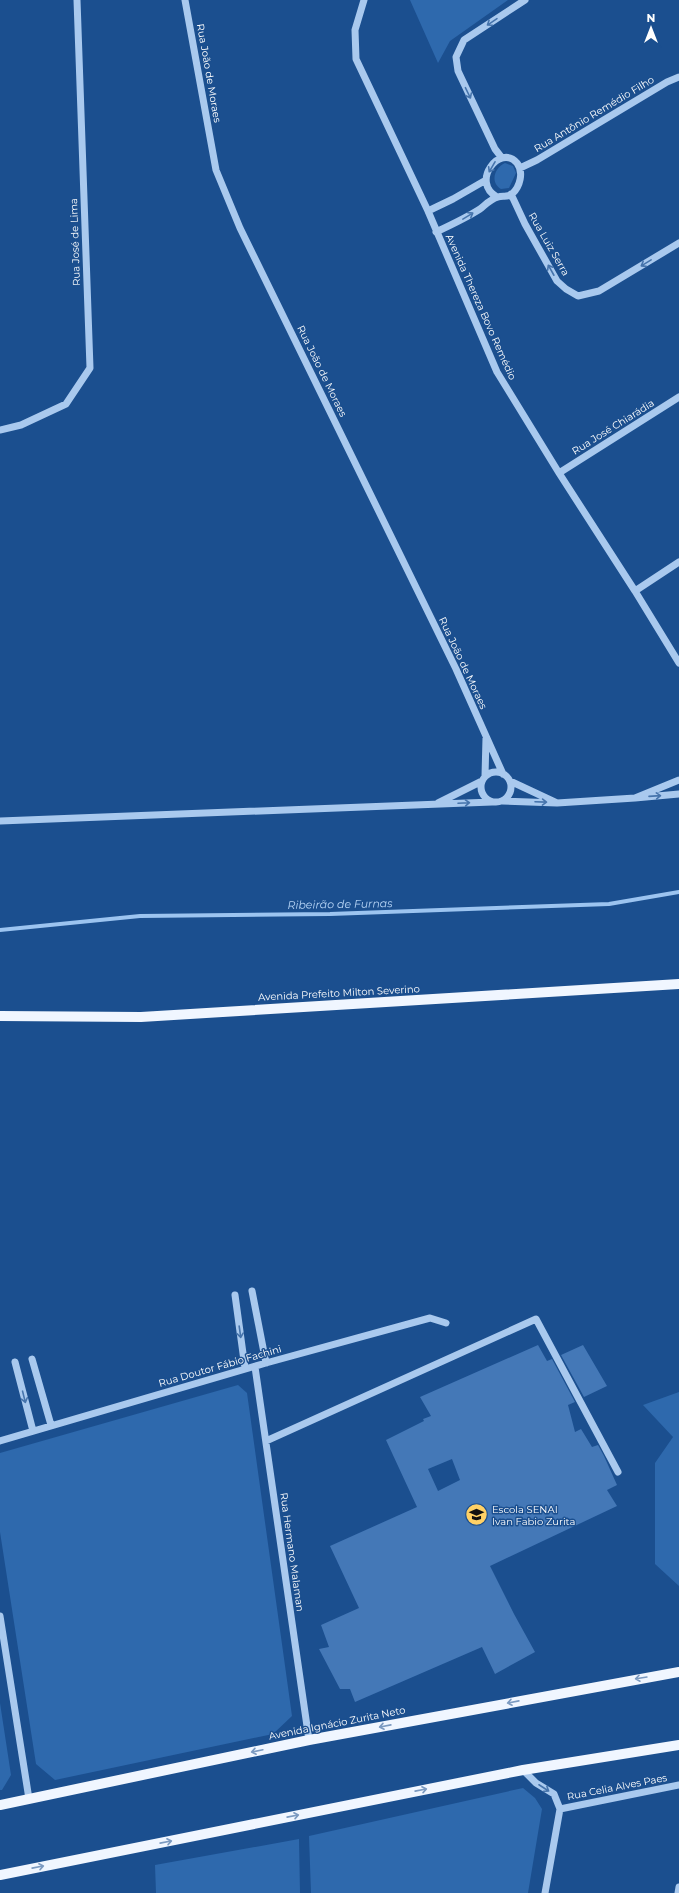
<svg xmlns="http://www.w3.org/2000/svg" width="679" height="1893" viewBox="0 0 679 1893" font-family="Montserrat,sans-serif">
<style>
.green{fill:#2e69ad}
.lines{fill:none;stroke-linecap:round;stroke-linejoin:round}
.stream{stroke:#9cc4f0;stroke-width:4}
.building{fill:#4478b7;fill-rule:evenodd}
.minor{stroke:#a9c9ee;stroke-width:7}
.major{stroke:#f0f6ff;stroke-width:10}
.oneway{stroke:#4674ac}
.oneway2{stroke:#7b9ac1}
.labels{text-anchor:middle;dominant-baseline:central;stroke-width:3;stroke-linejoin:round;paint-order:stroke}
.street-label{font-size:10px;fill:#fff;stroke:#1b4f8f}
.poi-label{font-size:10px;fill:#fff;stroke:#1b4f8f;text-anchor:start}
.water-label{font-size:11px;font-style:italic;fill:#b5d3f5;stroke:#1b4f8f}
</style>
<rect width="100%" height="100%" fill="#1b4f8f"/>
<!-- green -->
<path class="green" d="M410,0H508L450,41L438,63Z
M505,163L513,166L516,173L509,188L501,189C490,183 494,168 505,163Z
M238,1385L247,1393L292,1716L273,1734L55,1780L36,1764L0,1532V1453Z
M679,1392V1586L655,1564V1463L673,1437L643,1405Z
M0,1703L11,1775L2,1790H0Z
M523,1788L535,1798L542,1809L528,1893H311L309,1836Z
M299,1839L300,1893H156L155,1865Z"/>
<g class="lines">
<!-- stream -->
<path class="stream" d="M0,930L140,916L330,914L609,904L679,892"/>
</g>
<!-- building -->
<path class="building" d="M538,1345L547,1361L552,1359L575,1402L568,1405L575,1432L581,1429L592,1447L598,1445L604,1456L617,1485L607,1490L617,1506L490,1566L514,1614L535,1652L495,1674L482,1647L355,1702L350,1689H340L319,1649L329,1647L321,1625L359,1608L330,1546L417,1507L386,1440L424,1421L423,1419L431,1416L420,1397ZM452,1459L460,1480L438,1491L428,1469Z
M583,1345L607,1386L584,1397L561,1355Z"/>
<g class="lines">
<!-- minor -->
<path class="minor" d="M185,0L216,170L240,228L456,669L503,774
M364,0L355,30L356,59L428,211L497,372L559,473L635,591L679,663
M502,158L495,149L458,71L456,57L464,40L525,0
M520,168L537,160L667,82L679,77
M511,194L525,224L557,281L566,289L578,296L599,291L679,243
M428,211L453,199L486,180
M436,232C451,225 466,218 480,209C485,205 492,198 498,197C503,195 507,198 512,194C520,187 524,172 517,163C500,143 470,182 497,197
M0,430L21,425L66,404L90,368L77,0
M559,473L679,397
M635,591L679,562
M481 787a15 15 0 1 1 30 0a15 15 0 1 1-30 0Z
M485,776L486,738
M679,780L635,798L679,794
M502,801L557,803L510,781
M438,803L482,781
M557,803L635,798
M0,821L492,802
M252,1291L266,1363
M235,1295L245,1368
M32,1359L51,1425
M15,1362L33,1431
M255,1367L309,1740
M0,1441L266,1363L430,1318L446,1323
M266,1441L536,1319L618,1472
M0,1616L29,1799
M523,1770L536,1783L554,1794L560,1809
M560,1809L679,1785
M545,1893L560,1809
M678,1893L679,1887"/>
<!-- major -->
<path class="major" d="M0,1016L141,1017L679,984
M0,1805L309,1740L679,1672
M0,1875L523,1770L679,1745"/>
</g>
<!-- one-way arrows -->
<defs><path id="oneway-shaft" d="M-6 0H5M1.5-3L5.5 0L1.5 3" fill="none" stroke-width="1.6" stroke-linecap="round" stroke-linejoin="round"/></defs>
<g class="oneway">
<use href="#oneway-shaft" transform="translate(492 22) rotate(146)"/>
<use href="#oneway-shaft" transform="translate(468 93) rotate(64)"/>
<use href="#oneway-shaft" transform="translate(492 167) rotate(120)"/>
<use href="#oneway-shaft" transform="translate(468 216) rotate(-31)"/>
<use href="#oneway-shaft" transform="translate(646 263) rotate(149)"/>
<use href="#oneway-shaft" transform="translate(551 270) rotate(-119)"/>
<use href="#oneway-shaft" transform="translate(655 796) rotate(-4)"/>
<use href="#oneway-shaft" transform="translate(541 802) rotate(2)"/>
<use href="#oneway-shaft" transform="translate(464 803) rotate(-3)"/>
<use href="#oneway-shaft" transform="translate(240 1332) rotate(82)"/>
<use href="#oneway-shaft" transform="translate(24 1397) rotate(76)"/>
<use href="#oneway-shaft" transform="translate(544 1788) rotate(33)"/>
</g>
<g class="oneway2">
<use href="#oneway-shaft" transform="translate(641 1678) rotate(171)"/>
<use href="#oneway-shaft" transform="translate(513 1702) rotate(169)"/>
<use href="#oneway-shaft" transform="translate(385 1726) rotate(169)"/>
<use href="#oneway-shaft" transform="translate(257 1751) rotate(168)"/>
<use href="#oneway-shaft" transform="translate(421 1790) rotate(-11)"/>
<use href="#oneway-shaft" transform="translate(293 1816) rotate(-11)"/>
<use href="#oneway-shaft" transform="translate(166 1842) rotate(-11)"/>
<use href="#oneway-shaft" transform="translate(38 1867) rotate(-11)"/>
</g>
<!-- icons -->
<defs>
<symbol id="school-disc" viewBox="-11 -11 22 22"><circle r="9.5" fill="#ffd166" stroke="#1b4f8f"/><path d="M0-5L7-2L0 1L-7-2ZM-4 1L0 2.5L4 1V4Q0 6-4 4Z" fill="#111"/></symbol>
</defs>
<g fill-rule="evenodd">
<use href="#school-disc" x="464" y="1502" width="25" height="25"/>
</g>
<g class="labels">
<!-- street labels -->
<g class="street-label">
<text transform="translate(209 73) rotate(80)">Rua João de Moraes</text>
<text transform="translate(594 114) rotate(-31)">Rua Antônio Remédio Filho</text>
<text transform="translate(75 242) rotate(-92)">Rua José de Lima</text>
<text transform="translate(549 244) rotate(60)">Rua Luiz Serra</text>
<text transform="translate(481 307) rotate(66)">Avenida Thereza Bovo Remédio</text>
<text transform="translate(322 371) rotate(64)">Rua João de Moraes</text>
<text transform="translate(613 427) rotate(-32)">Rua José Chiarádia</text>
<text transform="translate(463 663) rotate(65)">Rua João de Moraes</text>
<text transform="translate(339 993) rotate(-3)">Avenida Prefeito Milton Severino</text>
<text transform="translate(220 1366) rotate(-16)">Rua Doutor Fábio Fachini</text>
<text transform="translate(292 1552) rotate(82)">Rua Hermano Malaman</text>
<text transform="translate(337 1723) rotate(-11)">Avenida Ignácio Zurita Neto</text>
<text transform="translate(617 1787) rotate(-11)">Rua Celia Alves Paes</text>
</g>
<!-- poi labels -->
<g class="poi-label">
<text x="492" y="1509">Escola SENAI<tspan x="492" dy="12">Ivan Fabio Zurita</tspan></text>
</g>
<!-- water labels -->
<g class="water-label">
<text transform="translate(340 904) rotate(-1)">Ribeirão de Furnas</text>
</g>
</g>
<!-- north arrow -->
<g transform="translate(651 28)" stroke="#1b4f8f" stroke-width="3" paint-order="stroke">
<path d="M0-3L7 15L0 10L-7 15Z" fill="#ffffff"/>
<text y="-6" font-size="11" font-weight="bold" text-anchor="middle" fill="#ffffff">N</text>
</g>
</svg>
